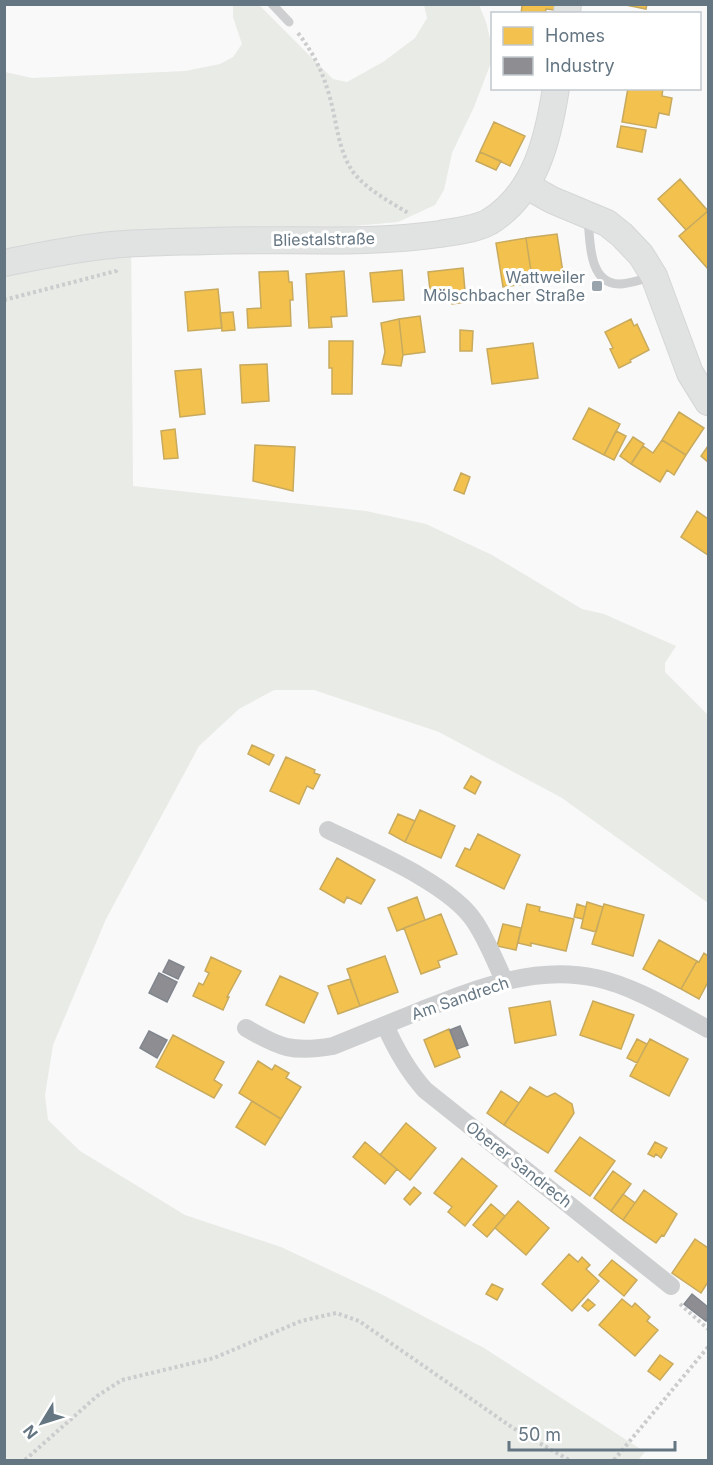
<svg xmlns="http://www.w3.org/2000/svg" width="713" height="1465" viewBox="0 0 713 1465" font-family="Inter,sans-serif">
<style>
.green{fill:#e8ebe6}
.homes{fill:#f2c14e;stroke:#c8aa5e;stroke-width:1.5}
.industry{fill:#8d8d92;stroke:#81868e;stroke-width:1.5}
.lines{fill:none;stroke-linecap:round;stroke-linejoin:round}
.secondary-casing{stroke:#d5d6d7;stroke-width:28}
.path{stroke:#cbcccd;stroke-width:4;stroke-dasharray:3 3;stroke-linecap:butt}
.lane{stroke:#cecfd0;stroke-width:9}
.street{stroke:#cecfd0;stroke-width:18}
.secondary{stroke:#e1e2e2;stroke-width:26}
.poi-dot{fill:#99a4ac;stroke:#fff;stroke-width:2}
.labels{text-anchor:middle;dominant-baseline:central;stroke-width:6;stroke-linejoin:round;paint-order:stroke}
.street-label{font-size:16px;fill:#657683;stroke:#fff}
.poi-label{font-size:16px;fill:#657683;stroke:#fff;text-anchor:end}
</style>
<rect width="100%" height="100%" fill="#f9f9f9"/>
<!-- green -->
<path class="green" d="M258,4L333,79L347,82L383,62L415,38L427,18L424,5H479L486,22L492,47V60L474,107L452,153L444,190L435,205L398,222L343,227L131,233L133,486L366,511L426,524L492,555L582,609L604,614L676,646L665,663V672L708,715V903L562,798L439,732L314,690H274L239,709L199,746L106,919L53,1045L45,1095L48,1120L80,1151L185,1215L281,1247L379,1293L484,1348L645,1452L638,1460H5V72L32,78L185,71L220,64L233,57L242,44L233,17V5Z"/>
<!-- homes -->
<path class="homes" d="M525,4H555L554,10L546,9L545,14H521L522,6Z
M621,4H647L646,9Z
M628,88H663L662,96L672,98L669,115L659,113L656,128L622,122Z
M494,122L525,136L510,166L480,152Z
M621,126L646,130L642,152L617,147Z
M480,152L501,161L496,170L476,161Z
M680,179L708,211L686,230L658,199Z
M708,211V269L679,236Z
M557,234L564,279L547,282L546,276L532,278L526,238Z
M526,238L532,278L523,279L524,284L503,287L496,243Z
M463,268L466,302L452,304L451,298L431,300L428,272Z
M402,270L404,300L373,302L370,273Z
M288,271L289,282H292L293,300H290L291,326L248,328L247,309L261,308L259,272Z
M344,271L347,316L331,317L332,327L309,328L306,274Z
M218,289L222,328L188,331L185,292Z
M233,312L235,330L222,331L220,313Z
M420,316L425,352L403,355L399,319Z
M399,319L403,355L401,366L382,364L385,352L381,323Z
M631,319L634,326L637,324L649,350L630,360L631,362L619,368L610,349L613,348L605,332Z
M460,330L473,331L472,351H460Z
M329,341H353L352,394H332V368H329Z
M533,343L538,378L492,384L487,349Z
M267,364L269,401L242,403L240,365Z
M201,369L205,414L180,417L175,371Z
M589,408L620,424L604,455L573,439Z
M679,412L704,428L686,455L662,440Z
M175,429L178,458L164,459L161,431Z
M616,431L626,436L614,460L604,455Z
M633,437L644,444L631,464L620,456Z
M662,440L686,455L674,475L667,470L660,482L631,464L643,446L653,453Z
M255,445L295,447L293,491L253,481Z
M708,446V462L701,456Z
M461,473L470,477L464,494L454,490Z
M697,511L708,519V555L681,537Z
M252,745L274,755L269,765L248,754Z
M286,757L315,770L314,773L320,775L313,789L307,786L299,804L270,791Z
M471,776L481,782L475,794L464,788Z
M420,810L455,826L441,858L405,842Z
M398,814L415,821L405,842L389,833Z
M478,834L520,855L504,889L456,866L465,848L470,850Z
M337,858L375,880L361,904L347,897L344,903L320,889Z
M417,897L425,920L397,931L388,908Z
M587,902L603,907L596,932L581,928Z
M527,904L540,907L539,911L574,919L566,951L531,943V946L518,943Z
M577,904L586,907L583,919L574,917Z
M604,904L644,915L633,956L592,944Z
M441,914L457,954L438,961L440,967L421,974L404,928Z
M503,924L521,928L516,950L497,946Z
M659,940L697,961L681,989L643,969Z
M704,953L708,956V982L699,999L681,989L697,961L699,962Z
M385,956L398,992L360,1006L347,969Z
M211,957L241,971L227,997H229L223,1010L193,996L199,983L203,985L209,973L205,971Z
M280,976L318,993L304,1023L266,1005Z
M350,979L360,1006L338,1014L328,986Z
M550,1001L556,1035L515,1043L509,1008Z
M593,1001L634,1015L621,1049L580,1035Z
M449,1029L460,1057L435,1067L424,1040Z
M173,1035L224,1062L214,1080L222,1085L214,1098L156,1067Z
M637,1039L647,1044L637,1063L627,1058Z
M650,1039L688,1059L669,1096L630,1076Z
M258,1061L272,1070L275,1065L289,1073L286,1078L301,1087L281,1119L239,1093Z
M530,1087L547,1097L555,1093L572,1104L574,1113L548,1153L504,1125Z
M501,1091L519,1103L504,1125L487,1113Z
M252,1101L281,1119L265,1145L236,1127Z
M406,1123L436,1148L410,1180L380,1155Z
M580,1137L615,1161L590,1196L555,1171Z
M365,1142L397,1169L385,1184L353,1157Z
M655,1142L667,1148L661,1158L656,1154L654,1157L648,1154Z
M462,1158L497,1186L465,1226L448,1212L452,1207L434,1193Z
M613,1171L631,1184L611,1211L594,1198Z
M414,1187L421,1193L410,1205L404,1199Z
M644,1190L677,1214L664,1236L662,1235L656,1243L623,1220Z
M623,1194L635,1203L623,1220L611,1211Z
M518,1201L549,1228L526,1255L495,1228Z
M491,1204L505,1216L487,1237L473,1225Z
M695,1239L708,1248V1282L701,1293L672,1273Z
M569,1254L578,1262L582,1257L590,1265L586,1269L599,1281L572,1311L542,1284Z
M612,1260L637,1280L624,1296L599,1275Z
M492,1284L503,1289L497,1300L486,1294Z
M588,1299L595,1305L588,1311L582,1306Z
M622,1299L632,1307L635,1303L650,1317L647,1321L658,1330L635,1356L599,1325Z
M660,1355L673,1364L660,1380L648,1371Z"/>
<!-- industry -->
<path class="industry" d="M169,960L184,967L178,979L163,972Z
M159,973L177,982L167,1002L149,993Z
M460,1026L468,1045L457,1049L450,1030Z
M149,1031L167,1040L157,1058L140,1048Z
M692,1294L708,1307V1317L706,1321L684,1304Z"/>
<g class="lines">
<defs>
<path id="secondary" d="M567,14L568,4
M527,186L552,200L607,223L622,235L641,255L654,276L690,373L708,402
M4,263C40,256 76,248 112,245C144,242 176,242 208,241C285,238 363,245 440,234C456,231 474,230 489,222C536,193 548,139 556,88"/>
</defs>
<!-- secondary casing -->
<use href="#secondary" class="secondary-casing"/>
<!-- path -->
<path class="path" d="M298,33C314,54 323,72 330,98C337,123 338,150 353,172C367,190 389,201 408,213
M4,300L116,271L117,269
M680,1304L708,1329
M25,1460L97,1396L122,1380L214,1358L301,1321L336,1313L359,1321L513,1428L569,1460
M614,1460L708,1347"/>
<!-- lane -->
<path class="lane" d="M272,4L289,22
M588,217C590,239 588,284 619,284C630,284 642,279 652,277"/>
<!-- street -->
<path class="street" d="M328,830C369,850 451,884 475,922C487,940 495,961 504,980
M385,1025C396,1050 407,1070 425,1090L671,1286
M246,1028C280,1048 293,1053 333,1046C363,1034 393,1022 422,1010C478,988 535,965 596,978C634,986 674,1011 708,1029"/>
<!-- secondary -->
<use href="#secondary" class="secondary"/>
</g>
<!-- markers -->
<rect class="poi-dot" x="591" y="280" width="12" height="12" rx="3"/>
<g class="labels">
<!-- street labels -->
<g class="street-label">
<text transform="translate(324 239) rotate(-1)">Bliestalstraße</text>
<text transform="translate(460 998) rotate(-19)">Am Sandrech</text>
<text transform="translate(519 1164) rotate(38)">Oberer Sandrech</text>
</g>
<!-- poi labels -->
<g class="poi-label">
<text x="585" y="277">Wattweiler<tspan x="585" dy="18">Mölschbacher Straße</tspan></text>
</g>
</g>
<!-- border -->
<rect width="713" height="1465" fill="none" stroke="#657683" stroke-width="12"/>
<!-- legend -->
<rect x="491" y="12" width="210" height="78" fill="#ffffff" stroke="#c1c8cd" stroke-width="1.5"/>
<rect x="503" y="27" width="30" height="18" fill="#f2c14e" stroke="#c1c8cd" stroke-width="1.5"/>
<text x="545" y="42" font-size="18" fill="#657683">Homes</text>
<rect x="503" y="57" width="30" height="18" fill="#8d8d92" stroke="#c1c8cd" stroke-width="1.5"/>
<text x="545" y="72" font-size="18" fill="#657683">Industry</text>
<!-- north arrow -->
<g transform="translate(42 1423) rotate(232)" stroke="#ffffff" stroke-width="4.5" paint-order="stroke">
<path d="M0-4.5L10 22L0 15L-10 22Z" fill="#657683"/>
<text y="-9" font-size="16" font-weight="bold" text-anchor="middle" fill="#657683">N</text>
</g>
<!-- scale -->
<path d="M509 1441v9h166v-9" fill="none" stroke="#657683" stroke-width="3"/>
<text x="518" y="1441" font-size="18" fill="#657683" stroke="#ffffff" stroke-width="4.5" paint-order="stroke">50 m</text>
</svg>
